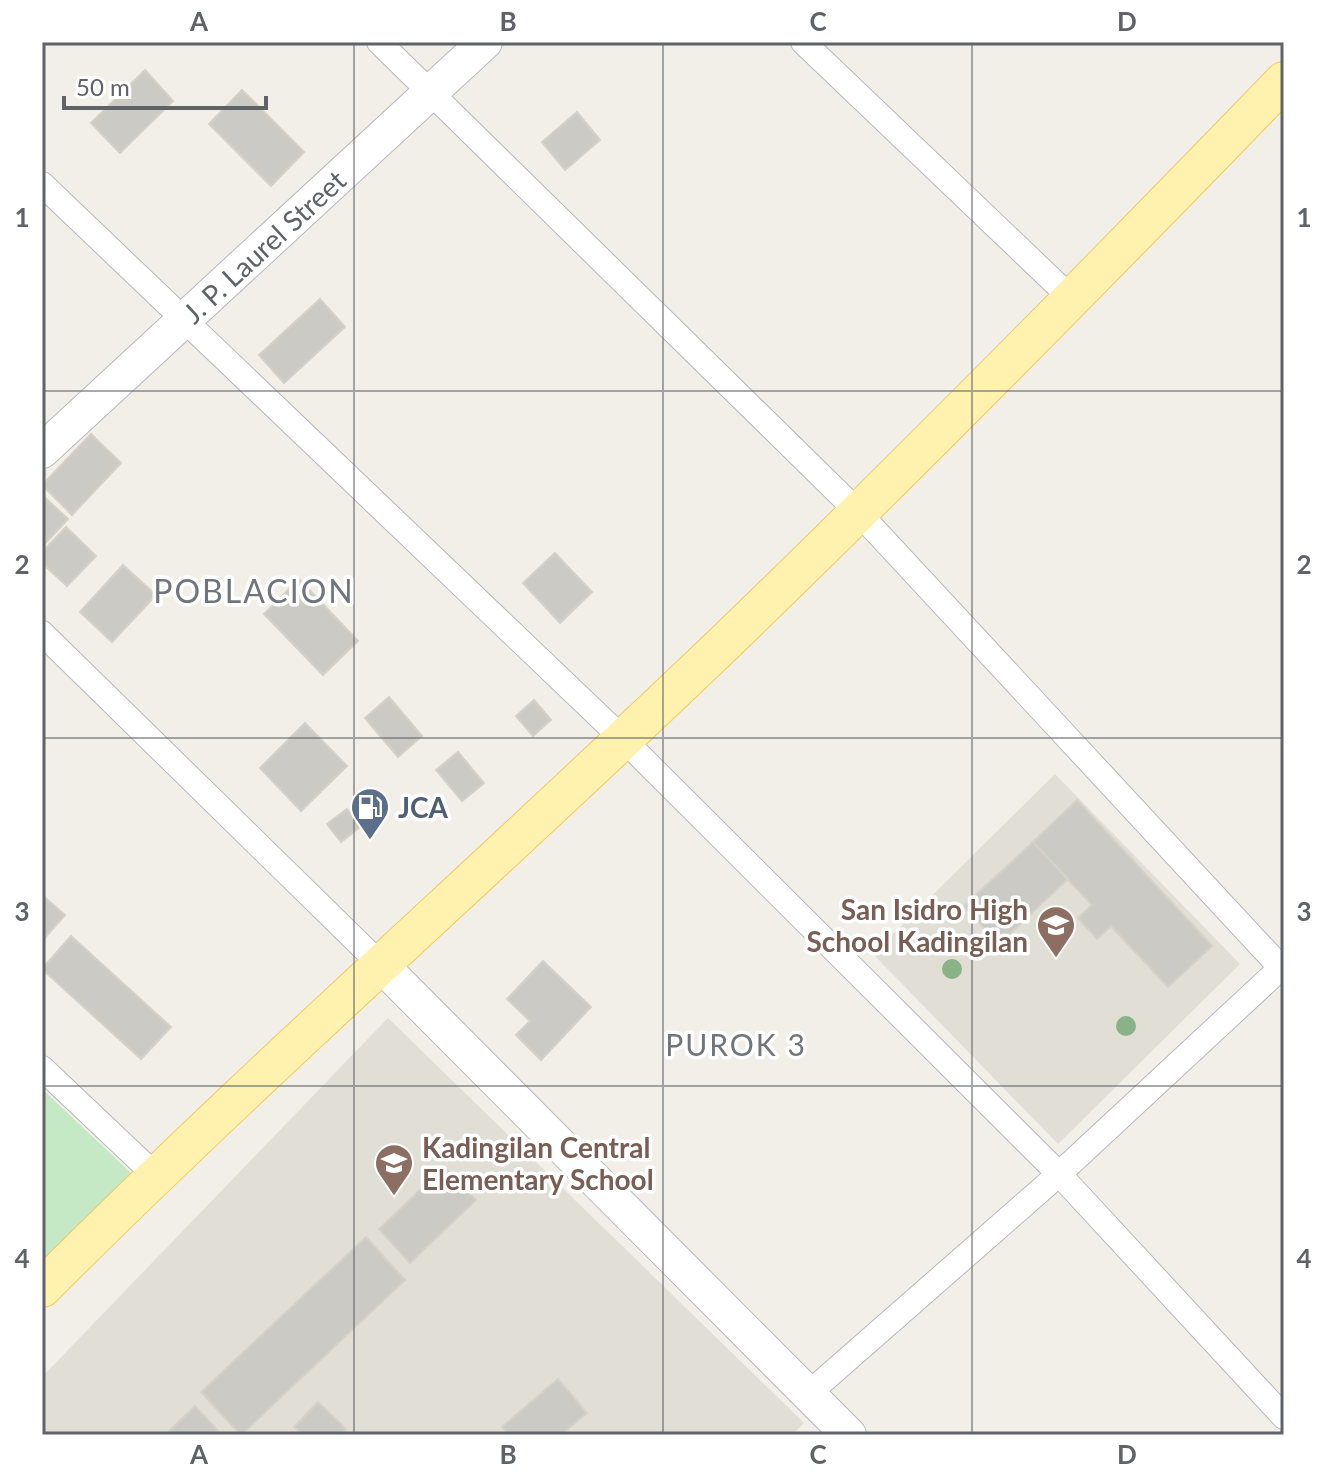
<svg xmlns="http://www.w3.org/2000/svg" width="1326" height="1477" viewBox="0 0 1326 1477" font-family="Lato,sans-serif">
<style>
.education{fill:#e1ded6}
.green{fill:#c5e8c5}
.building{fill:#cccac5;stroke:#d6d1c6;stroke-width:2}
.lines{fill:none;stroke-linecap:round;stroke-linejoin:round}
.street-casing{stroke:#b5b8bc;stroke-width:26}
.secondary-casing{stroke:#b6babf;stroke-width:36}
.primary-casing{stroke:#f2c960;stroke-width:40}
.street{stroke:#fff;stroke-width:24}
.secondary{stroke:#fff;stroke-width:34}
.primary{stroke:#fff2af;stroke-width:38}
.tree{fill:#89b387}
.grid{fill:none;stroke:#5f6368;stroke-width:2;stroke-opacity:0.55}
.labels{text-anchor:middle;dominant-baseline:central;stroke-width:7;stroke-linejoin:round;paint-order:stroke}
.street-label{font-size:28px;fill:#5f6368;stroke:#fff}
.service-label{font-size:28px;font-weight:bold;fill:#4e5e75;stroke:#fff;text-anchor:start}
.education-label{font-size:28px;font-weight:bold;fill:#785e54;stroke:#fff;text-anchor:end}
.neighbourhood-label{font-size:30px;letter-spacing:2px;fill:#70757a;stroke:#fff}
.quarter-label{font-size:32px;letter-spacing:2px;fill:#70757a;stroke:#fff}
.neatline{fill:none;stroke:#5f6368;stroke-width:3}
.grid-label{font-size:26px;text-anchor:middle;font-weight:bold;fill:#5f6368}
</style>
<rect width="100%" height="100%" fill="#f1efe8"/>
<!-- education -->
<path class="education" d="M1055,774L1240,964L1058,1144L873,954Z
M388,1018L804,1423L792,1435H42V1377Z"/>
<!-- green -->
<path class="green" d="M42,1089L131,1173L42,1262Z"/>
<!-- building -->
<path class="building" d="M145,70L173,101L120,153L91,123Z
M242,90L304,152L271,186L209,124Z
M577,112L600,140L565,170L542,142Z
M320,299L345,327L284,383L259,355Z
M91,434L121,463L72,515L42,485Z
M42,495L68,519L42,547Z
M66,527L96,556L67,586L42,563V552Z
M555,553L592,592L560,623L523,583Z
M123,565L156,595L112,642L80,612Z
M299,579L358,641L323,675L264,614Z
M389,697L422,736L398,757L365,718Z
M534,700L551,720L533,736L516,716Z
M305,723L347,766L301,811L260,768Z
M458,752L484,783L462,801L436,770Z
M1077,800L1212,946L1168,987L1111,926L1097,939L1078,918L1092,905L1033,842Z
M347,809L360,827L341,842L327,824Z
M1033,842L1068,879L999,944L964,906Z
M42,895L65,915L42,941Z
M71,936L171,1027L141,1059L42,969Z
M543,961L591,1007L541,1060L516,1035L530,1021L507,999Z
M444,1167L476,1200L410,1263L379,1229Z
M366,1237L405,1280L241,1435L201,1392Z
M558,1379L587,1413L561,1435H509L502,1427Z
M318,1402L346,1429L341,1435H303L294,1427Z
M195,1406L222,1435H165Z"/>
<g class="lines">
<defs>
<path id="street" d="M379,42L858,512L1284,971
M803,42L1071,298
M42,184L623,739L1059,1174L1284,1417
M42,633L381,965
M42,1068L155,1175
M808,1394L1059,1174L1284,965"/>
<g id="secondary">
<path id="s1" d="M42,451L485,42"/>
<path d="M381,965L849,1435"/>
</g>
<path id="primary" d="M42,1288C268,1062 508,852 738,630C923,451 1104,267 1284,81"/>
</defs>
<!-- street casing -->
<use href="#street" class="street-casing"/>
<!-- secondary casing -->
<use href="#secondary" class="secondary-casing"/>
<!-- primary casing -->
<use href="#primary" class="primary-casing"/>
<!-- street -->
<use href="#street" class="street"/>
<!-- secondary -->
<use href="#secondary" class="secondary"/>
<!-- primary -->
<use href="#primary" class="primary"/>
</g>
<!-- trees -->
<g class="tree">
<circle cx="952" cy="969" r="10"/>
<circle cx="1126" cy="1026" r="10"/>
</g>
<!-- grid -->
<path class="grid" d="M354,42V1435M663,42V1435M972,42V1435M42,391H1284M42,738H1284M42,1086H1284"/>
<!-- icons -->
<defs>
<symbol id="fuel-pin" viewBox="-11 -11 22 30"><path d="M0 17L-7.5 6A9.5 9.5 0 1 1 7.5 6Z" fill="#5c6f8a" stroke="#fff"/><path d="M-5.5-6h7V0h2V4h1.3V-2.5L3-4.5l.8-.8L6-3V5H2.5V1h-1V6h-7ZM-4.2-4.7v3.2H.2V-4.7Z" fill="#fff"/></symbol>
<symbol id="school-pin" viewBox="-11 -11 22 30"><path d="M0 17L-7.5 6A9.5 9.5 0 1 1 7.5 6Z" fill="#8d6e63" stroke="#fff"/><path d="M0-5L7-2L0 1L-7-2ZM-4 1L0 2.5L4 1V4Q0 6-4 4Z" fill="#fff"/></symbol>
</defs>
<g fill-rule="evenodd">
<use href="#fuel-pin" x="348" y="785" width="44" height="60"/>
<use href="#school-pin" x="1034" y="903" width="44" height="60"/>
<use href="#school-pin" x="372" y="1141" width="44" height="60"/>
</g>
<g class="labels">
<!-- street labels -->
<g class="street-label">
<text stroke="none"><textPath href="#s1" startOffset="302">J. P. Laurel Street</textPath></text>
</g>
<!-- service labels -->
<g class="service-label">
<text x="398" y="807">JCA</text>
</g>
<!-- education labels -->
<g class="education-label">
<text x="1028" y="909">San Isidro High<tspan x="1028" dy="32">School Kadingilan</tspan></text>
<text x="422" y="1147" text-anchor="start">Kadingilan Central<tspan x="422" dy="32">Elementary School</tspan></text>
</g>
<!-- neighbourhood labels -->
<g class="neighbourhood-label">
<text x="736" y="1044">PUROK 3</text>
</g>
<!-- quarter labels -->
<g class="quarter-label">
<text x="254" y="590">POBLACION</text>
</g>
</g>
<!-- border -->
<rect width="1326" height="1477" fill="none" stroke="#ffffff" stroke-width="88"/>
<!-- scale -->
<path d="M64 96v12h202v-12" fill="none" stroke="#5f6368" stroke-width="4"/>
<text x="76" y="96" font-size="24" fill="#5f6368" stroke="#ffffff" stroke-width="6" paint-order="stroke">50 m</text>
<rect x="44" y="44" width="1238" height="1389" class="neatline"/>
<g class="grid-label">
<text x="199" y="31">A</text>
<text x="508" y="31">B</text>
<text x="818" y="31">C</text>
<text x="1127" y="31">D</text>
<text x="22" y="227">1</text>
<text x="1304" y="227">1</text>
<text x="22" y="574">2</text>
<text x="1304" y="574">2</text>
<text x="22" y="921">3</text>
<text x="1304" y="921">3</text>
<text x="22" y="1268">4</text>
<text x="1304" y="1268">4</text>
<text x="199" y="1464">A</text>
<text x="508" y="1464">B</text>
<text x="818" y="1464">C</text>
<text x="1127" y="1464">D</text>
</g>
</svg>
